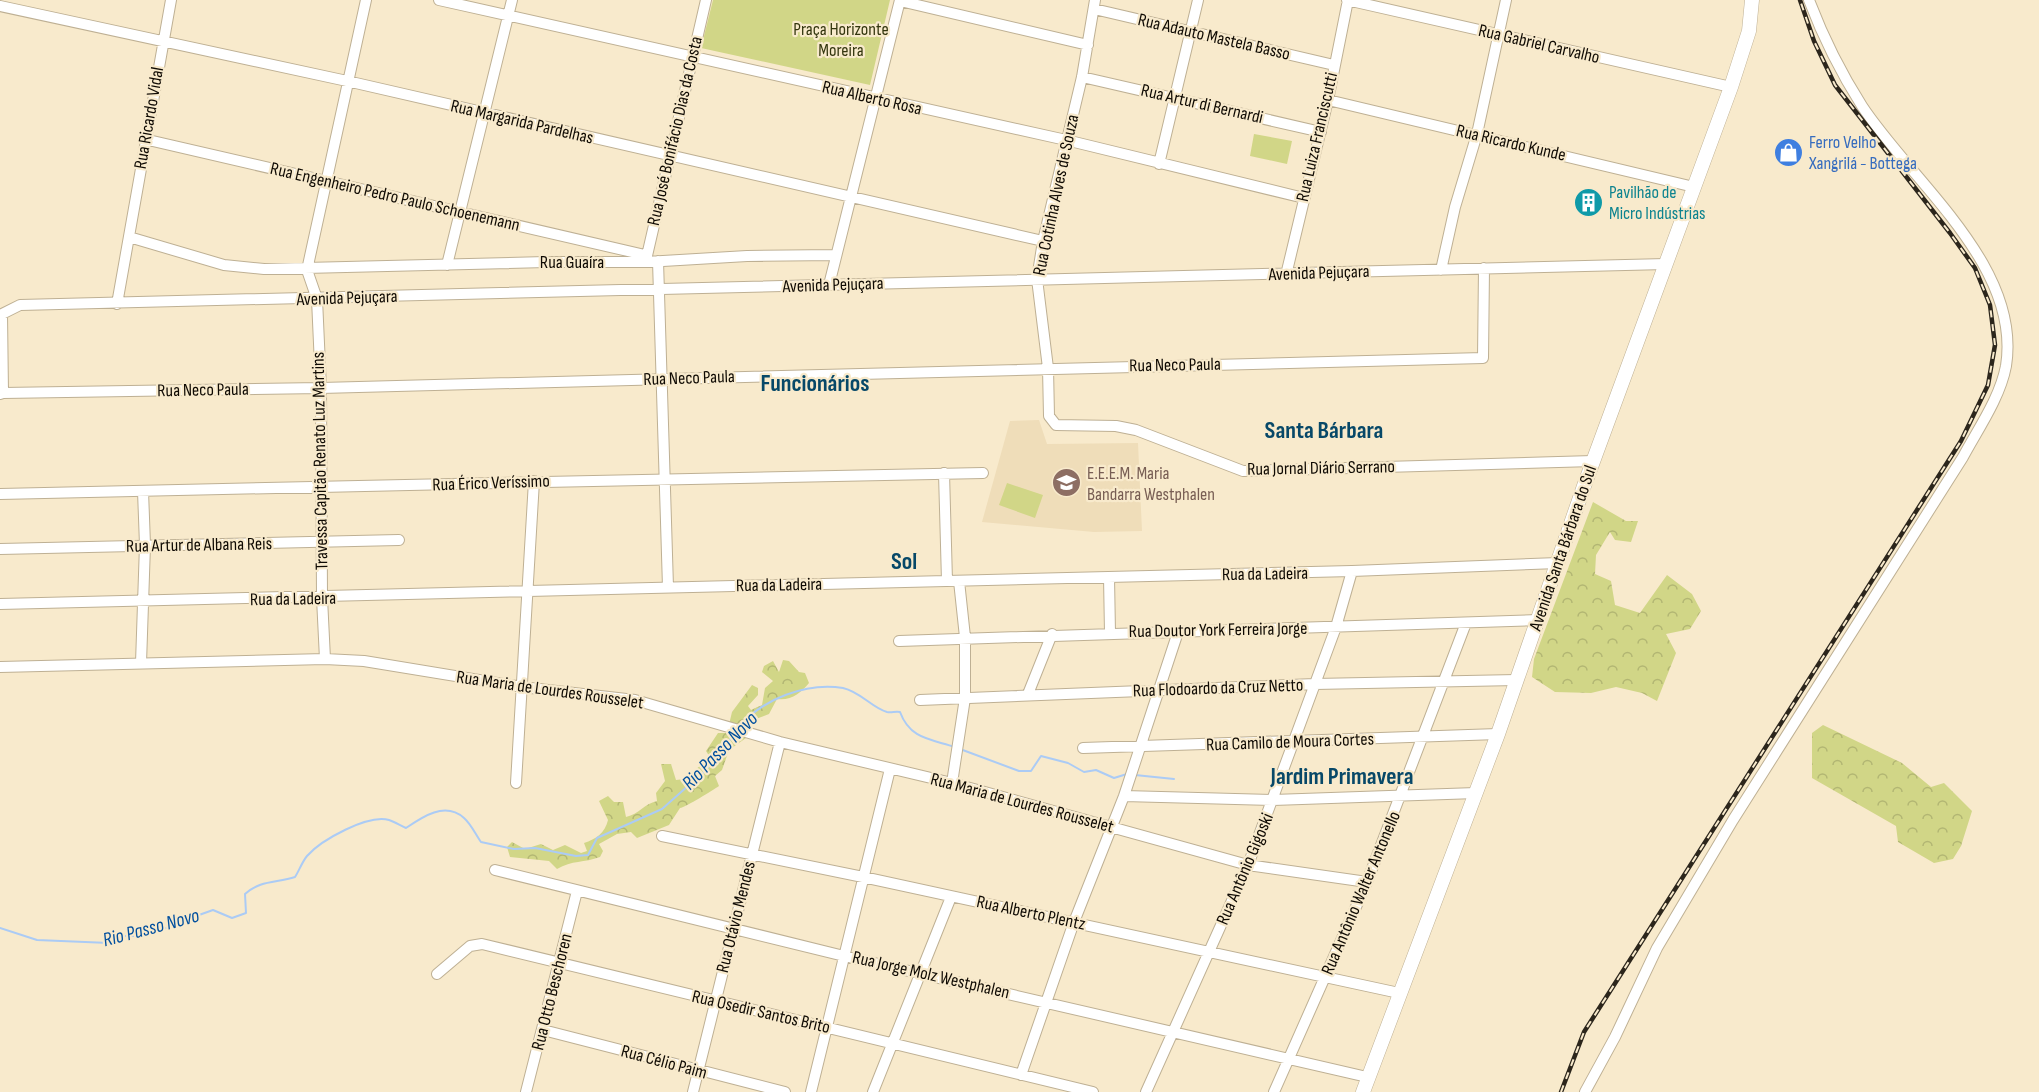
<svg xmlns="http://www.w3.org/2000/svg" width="2039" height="1092" viewBox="0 0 2039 1092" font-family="'Sofia Sans Condensed',sans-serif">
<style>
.built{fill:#efddb9}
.forest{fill:url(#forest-crowns)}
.green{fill:#d1d687}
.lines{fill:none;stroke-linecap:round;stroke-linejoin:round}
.stream{stroke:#abcbf5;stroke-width:2}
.minor-casing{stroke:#beb094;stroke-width:12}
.major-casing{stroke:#beb094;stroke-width:15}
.minor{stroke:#fff;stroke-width:10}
.major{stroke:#fff;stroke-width:14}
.rail-casing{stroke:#2c261c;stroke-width:4.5}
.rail{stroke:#f8eacc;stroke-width:2;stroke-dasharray:7;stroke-linecap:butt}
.labels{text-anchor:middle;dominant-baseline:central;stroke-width:4.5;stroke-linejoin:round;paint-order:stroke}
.park-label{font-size:18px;fill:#34360f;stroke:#f8eacc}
.street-label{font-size:18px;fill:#0f0a03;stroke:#f8eacc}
.shop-label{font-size:18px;fill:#366cbe;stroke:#f8eacc;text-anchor:start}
.culture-label{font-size:18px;fill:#0d838f;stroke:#f8eacc;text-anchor:start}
.education-label{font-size:18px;fill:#785e54;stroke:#f8eacc;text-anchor:start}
.water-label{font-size:20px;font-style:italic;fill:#014f9e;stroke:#f8eacc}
.district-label{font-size:24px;font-weight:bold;fill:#074868;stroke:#f8eacc}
</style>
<defs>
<pattern id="forest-crowns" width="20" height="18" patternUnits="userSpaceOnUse" patternTransform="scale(1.5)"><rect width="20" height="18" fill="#d1d687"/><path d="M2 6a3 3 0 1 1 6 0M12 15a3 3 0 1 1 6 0" fill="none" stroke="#b2b673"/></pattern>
</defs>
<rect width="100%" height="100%" fill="#f8eacc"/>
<!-- built -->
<path class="built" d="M1039,420L1047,444L1138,443L1142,531L1094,532L982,522L1010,421Z"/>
<!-- forest -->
<path class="forest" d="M1593,502L1626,521H1638L1631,542L1615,540L1610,532L1596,555L1595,574L1611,581L1615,605L1640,613L1667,575L1692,594L1701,611L1690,629L1666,634L1676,653L1657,701L1642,693L1616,687L1591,693L1555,692L1532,677L1534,659Z
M783,660L789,661L799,672L805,673L809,683C801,693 791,701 777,699L769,714L753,720L746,738L729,750L722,770L715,776L719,786C713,790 686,807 680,808L669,825L637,838L631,832L617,834L599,844L603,851L600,857C584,863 572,860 557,869L549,861L510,857L507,847L512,842L525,849L541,844L553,850L565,845L581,853L587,851L584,843C596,839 605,833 608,820L599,801L608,796L614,802H623L626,817C639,814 644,804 657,801L656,793L665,781L661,764H671L676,780L692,778C694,768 703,762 713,762L706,751L718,733H727L732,712L752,685L758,688V695L748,706L751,710L762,705L765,688L773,681L762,672L764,666L773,661L779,672Z
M1823,725L1902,763L1931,787L1944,783L1972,811L1961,846L1953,859L1934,863L1898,842L1896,826L1812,778V733Z"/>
<!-- green -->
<path class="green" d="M713,0H890L870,85L701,48Z
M1254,134L1292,141L1287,164L1250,156Z
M1007,483L1043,495L1035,518L999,505Z"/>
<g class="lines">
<!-- stream -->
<path class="stream" d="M739,727C762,699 807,682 843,688C861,692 872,708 887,712C892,713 895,711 900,712C910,739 930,739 955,747
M960,749L1019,771H1031L1041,756L1068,763L1084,772L1096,770L1114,778L1127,774
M1135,775L1174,779
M0,928L37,940L109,943L125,936H135L189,922L199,915L213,910L232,918L246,913L245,894C260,880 277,883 295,877C299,871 302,862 307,856C321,840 368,814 389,820C395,822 401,826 406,828C422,817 445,801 464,818C471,824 476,835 481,842L514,849L535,848L576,856L588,855L597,838L662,809L706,770L736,732"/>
<defs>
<path id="minor" d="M439,0L1066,140L1304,198
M1095,0L1082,77L1043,241L1037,279L1048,368L1049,416L1056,425L1116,426L1136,430L1243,471L1593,461
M1347,0L1731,87
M900,1L1088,45
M0,6L347,81L1043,241
M1094,9L1334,65
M1082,77L1321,132
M1328,100L1694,187
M144,139L645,255
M1159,164L1198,0
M129,237L224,265L264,269L546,262H646L747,256L836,255
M646,260L706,0
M658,261L668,587
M447,265L512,0
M1441,270L1455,207L1477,134L1506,0
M1286,275L1328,100L1348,0
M829,285L900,0
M117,304L171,0
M3,393L321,388L1483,358L1484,268
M0,394L3,393L2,314L20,305L1666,264
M944,473L947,581
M0,494C328,488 655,478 983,473
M0,549L399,540
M1109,577L1110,633
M0,604L1352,571L1558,563
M899,641L1538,620
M325,659L322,598L321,388L317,299L307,270L366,0
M141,663L145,545L143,491
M0,667L325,659L364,661L522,687L635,700L780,742L952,783L1248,865L1367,882
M1028,694L1052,634
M920,700L1315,684L1517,680
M1083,748L1498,734
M516,783L534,481
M952,783L965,698V637L959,581
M1124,796L1273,800L1476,793
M662,836L863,877L1399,993
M495,870L844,956L1367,1077
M437,974L470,946L482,944L1093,1092
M543,1030L785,1092
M1021,1075L1074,922L1124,796L1178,632
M526,1092L577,891
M693,1092L780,742
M811,1092L890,769
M873,1092L951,897
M1146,1092L1248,865L1336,627L1352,571
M1274,1092L1367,882L1466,623
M1585,1092L1615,1037L1657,948L1733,820L1963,457C1978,429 2000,398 2006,366C2022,266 1912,182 1862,106C1841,73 1823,37 1809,0"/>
<path id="major" d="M1363,1092L1498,734L1584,486L1731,87L1749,31L1752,0"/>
</defs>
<!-- minor casing -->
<use href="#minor" class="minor-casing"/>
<!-- major casing -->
<use href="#major" class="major-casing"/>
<!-- minor -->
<use href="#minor" class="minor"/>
<!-- major -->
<use href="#major" class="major"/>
<defs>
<path id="rail" d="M1561,1092L1584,1032L1961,441L1988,385L1995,345L1990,305L1975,268L1950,233L1835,85L1814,41L1800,0"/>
</defs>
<!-- rail casing -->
<use href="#rail" class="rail-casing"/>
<!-- rail -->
<use href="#rail" class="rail"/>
</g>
<!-- icons -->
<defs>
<symbol id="shop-disc" viewBox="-11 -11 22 22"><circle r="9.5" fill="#3f7fe0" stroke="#f8eacc"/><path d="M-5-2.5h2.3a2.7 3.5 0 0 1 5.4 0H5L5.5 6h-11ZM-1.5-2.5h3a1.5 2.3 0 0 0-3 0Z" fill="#fff"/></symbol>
<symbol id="building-disc" viewBox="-11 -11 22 22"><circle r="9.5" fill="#0f9aa8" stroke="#f8eacc"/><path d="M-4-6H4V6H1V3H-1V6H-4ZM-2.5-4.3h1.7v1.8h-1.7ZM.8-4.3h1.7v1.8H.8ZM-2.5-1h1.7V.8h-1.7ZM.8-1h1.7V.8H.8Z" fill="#fff"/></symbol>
<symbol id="school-disc" viewBox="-11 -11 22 22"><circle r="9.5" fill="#8d6e63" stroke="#f8eacc"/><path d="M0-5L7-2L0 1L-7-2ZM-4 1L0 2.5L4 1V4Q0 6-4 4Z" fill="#fff"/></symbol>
</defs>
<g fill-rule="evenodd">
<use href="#shop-disc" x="1772" y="136" width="33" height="33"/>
<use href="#building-disc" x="1572" y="186" width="33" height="33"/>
<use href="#school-disc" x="1050" y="466" width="33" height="33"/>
</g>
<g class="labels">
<!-- park labels -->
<g class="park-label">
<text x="841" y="29">Praça Horizonte<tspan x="841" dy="21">Moreira</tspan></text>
</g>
<!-- street labels -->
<g class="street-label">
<text transform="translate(1214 37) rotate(13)">Rua Adauto Mastela Basso</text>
<text transform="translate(1539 44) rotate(13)">Rua Gabriel Carvalho</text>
<text transform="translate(872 98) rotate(13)">Rua Alberto Rosa</text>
<text transform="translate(1202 104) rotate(13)">Rua Artur di Bernardi</text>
<text transform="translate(149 118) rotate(-80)">Rua Ricardo Vidal</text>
<text transform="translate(522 122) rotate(13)">Rua Margarida Pardelhas</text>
<text transform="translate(675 131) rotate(-77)">Rua José Bonifácio Dias da Costa</text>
<text transform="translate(1317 137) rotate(-77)">Rua Luiza Franciscutti</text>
<text transform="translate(1511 143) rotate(13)">Rua Ricardo Kunde</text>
<text transform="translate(1056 195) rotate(-78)">Rua Cotinha Alves de Souza</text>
<text transform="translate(395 197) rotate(13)">Rua Engenheiro Pedro Paulo Schoenemann</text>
<text x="572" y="262">Rua Guaíra</text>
<text transform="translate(1319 273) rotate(-2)">Avenida Pejuçara</text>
<text transform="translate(833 285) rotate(-2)">Avenida Pejuçara</text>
<text transform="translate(347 298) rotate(-2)">Avenida Pejuçara</text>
<text transform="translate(1175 365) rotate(-1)">Rua Neco Paula</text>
<text transform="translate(689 378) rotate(-2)">Rua Neco Paula</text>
<text transform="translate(203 390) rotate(-1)">Rua Neco Paula</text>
<text transform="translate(320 461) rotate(-91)">Travessa Capitão Renato Luz Martins</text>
<text transform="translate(1321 468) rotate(-1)">Rua Jornal Diário Serrano</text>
<text transform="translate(491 483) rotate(-2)">Rua Érico Veríssimo</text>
<text transform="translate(199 545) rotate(-1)">Rua Artur de Albana Reis</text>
<text transform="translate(1563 548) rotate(-71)">Avenida Santa Bárbara do Sul</text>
<text transform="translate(1265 574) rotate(-1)">Rua da Ladeira</text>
<text transform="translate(779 585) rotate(-1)">Rua da Ladeira</text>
<text transform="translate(293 599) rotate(-1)">Rua da Ladeira</text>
<text transform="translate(1218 630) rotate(-1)">Rua Doutor York Ferreira Jorge</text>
<text transform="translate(1218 688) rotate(-2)">Rua Flodoardo da Cruz Netto</text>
<text transform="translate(550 690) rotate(8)">Rua Maria de Lourdes Rousselet</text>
<text transform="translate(1290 742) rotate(-2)">Rua Camilo de Moura Cortes</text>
<text transform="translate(1022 803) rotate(15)">Rua Maria de Lourdes Rousselet</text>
<text transform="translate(1245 869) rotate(-67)">Rua Antônio Gigoski</text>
<text transform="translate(1361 893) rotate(-67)">Rua Antônio Walter Antonello</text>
<text transform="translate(1031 913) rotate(12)">Rua Alberto Plentz</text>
<text transform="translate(736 917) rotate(-76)">Rua Otávio Mendes</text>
<text transform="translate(931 975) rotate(13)">Rua Jorge Molz Westphalen</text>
<text transform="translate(552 992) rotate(-76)">Rua Otto Beschoren</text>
<text transform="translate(761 1012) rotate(13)">Rua Osedir Santos Brito</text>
<text transform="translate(664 1062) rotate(15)">Rua Célio Paim</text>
</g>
<!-- shop labels -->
<g class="shop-label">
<text x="1809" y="142">Ferro Velho<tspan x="1809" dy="21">Xangrilá - Bottega</tspan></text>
</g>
<!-- culture labels -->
<g class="culture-label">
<text x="1609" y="192">Pavilhão de<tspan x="1609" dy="21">Micro Indústrias</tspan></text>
</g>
<!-- education labels -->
<g class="education-label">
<text x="1087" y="473">E.E.E.M. Maria<tspan x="1087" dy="21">Bandarra Westphalen</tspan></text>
</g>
<!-- water labels -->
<g class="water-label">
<text transform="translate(720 751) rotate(-46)">Rio Passo Novo</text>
<text transform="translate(151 928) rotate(-15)">Rio Passo Novo</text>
</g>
<!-- district labels -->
<g class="district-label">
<text x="815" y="383">Funcionários</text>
<text x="1324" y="430">Santa Bárbara</text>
<text x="904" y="561">Sol</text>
<text x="1342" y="776">Jardim Primavera</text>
</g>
</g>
</svg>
